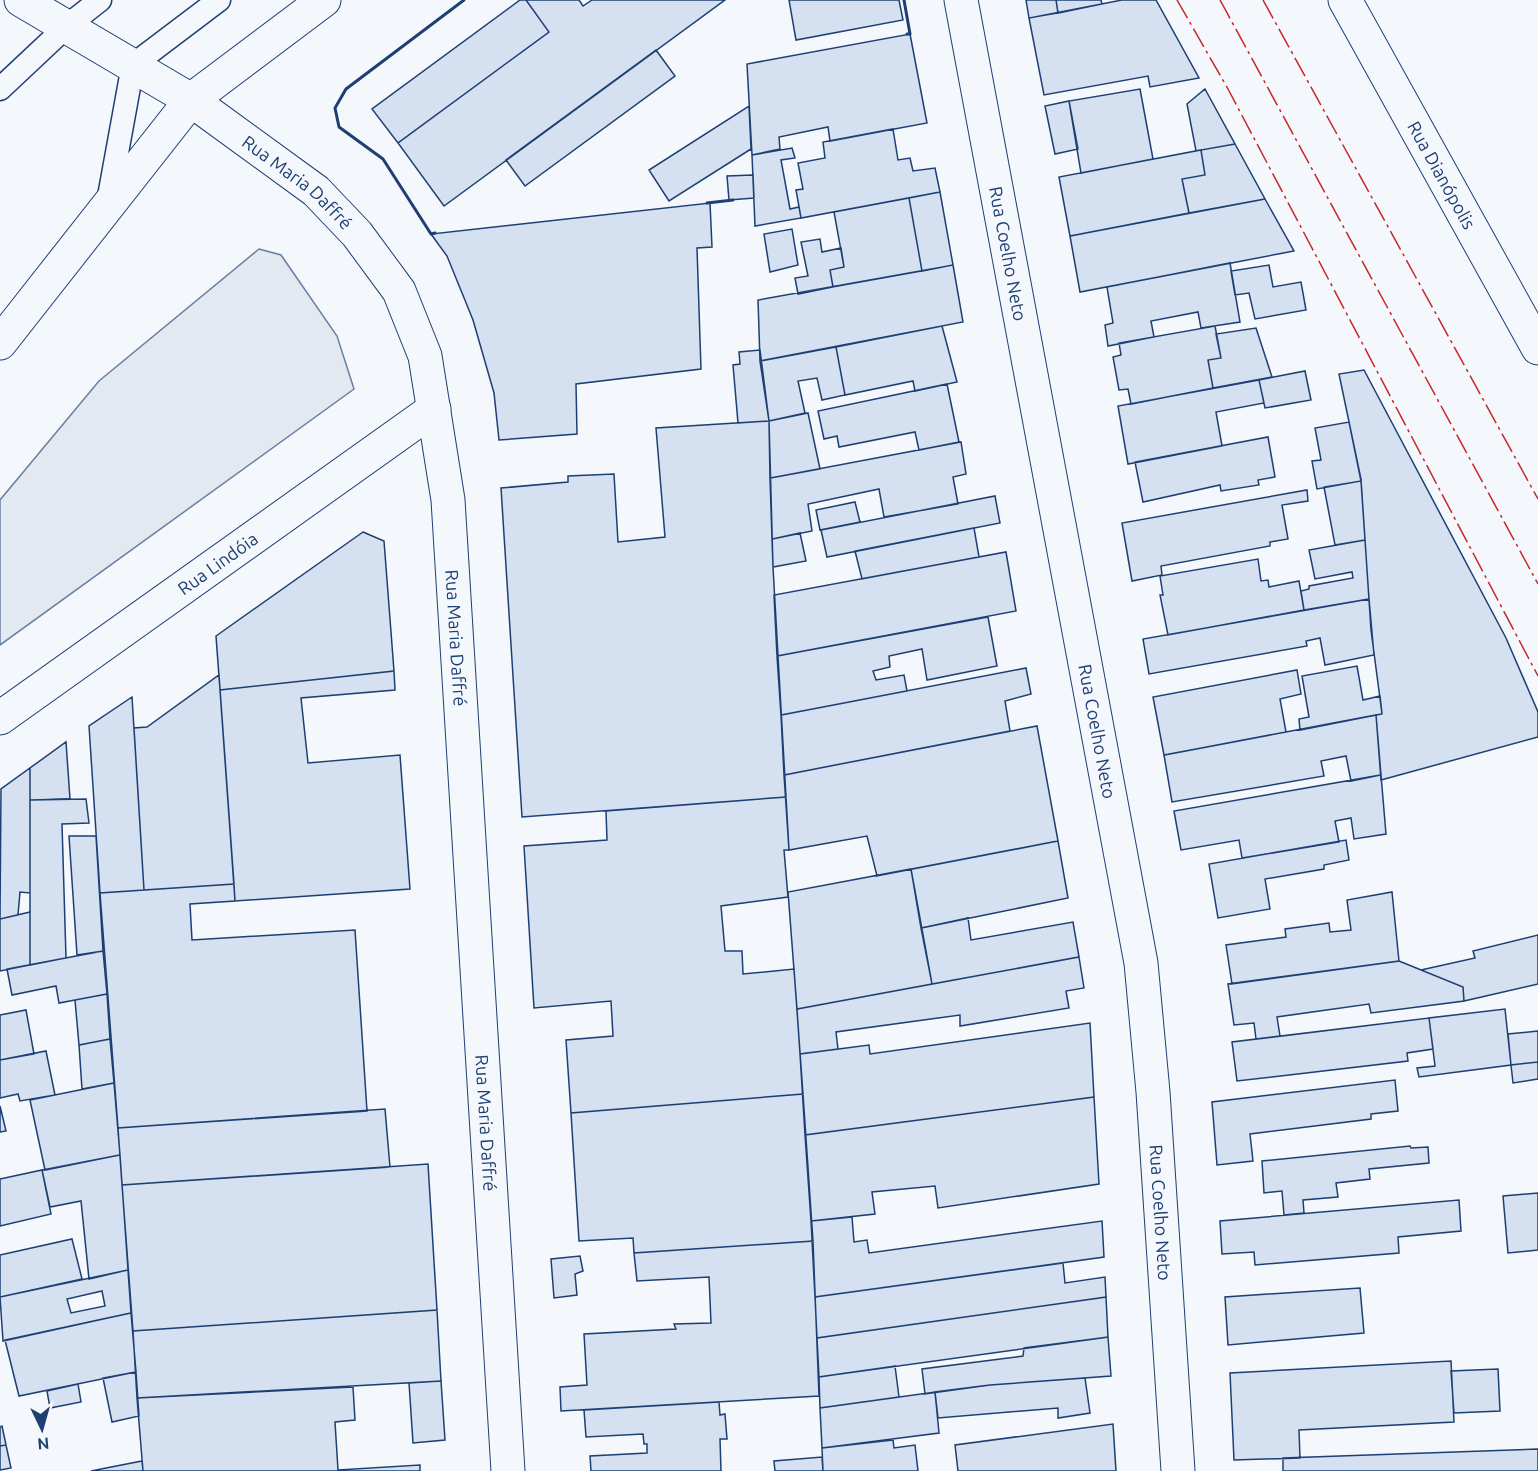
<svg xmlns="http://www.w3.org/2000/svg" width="1538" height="1471" viewBox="0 0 1538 1471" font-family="Ubuntu,sans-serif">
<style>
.green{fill:#e3e9f0;stroke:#687fa3;stroke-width:1.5}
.building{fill:#d5e0f0;stroke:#1d3f73;stroke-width:1.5;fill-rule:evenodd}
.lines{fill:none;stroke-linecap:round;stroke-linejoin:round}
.service-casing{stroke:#1d3f73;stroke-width:25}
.minor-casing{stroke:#1d3f73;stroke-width:35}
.tertiary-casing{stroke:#1d3f73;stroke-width:35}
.trunk-casing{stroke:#1d3f73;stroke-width:35}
.service{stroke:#f4f7fb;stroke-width:22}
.minor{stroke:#f4f7fb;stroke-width:33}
.tertiary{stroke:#f4f7fb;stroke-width:33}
.trunk{stroke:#f4f7fb;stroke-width:33}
.wall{stroke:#1d3f73;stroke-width:3}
.power{stroke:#c62828;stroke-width:1.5;stroke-dasharray:21 4.5 3 4.5;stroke-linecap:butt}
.labels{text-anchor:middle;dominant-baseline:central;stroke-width:4.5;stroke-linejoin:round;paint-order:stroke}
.street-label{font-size:18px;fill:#1d3f73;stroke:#f4f7fb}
</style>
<rect width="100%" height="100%" fill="#f4f7fb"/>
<!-- green -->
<path class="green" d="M259,249L281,255L337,336L354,389L0,645V500L99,381Z"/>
<!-- building -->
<path class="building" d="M520,0H526L549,32L398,143L372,109Z
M526,0H579L583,6L592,0H725L444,206L398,143L549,32Z
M789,0H899L903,20L796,40Z
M1026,0H1056L1058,13L1029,18Z
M1056,0H1101L1102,4L1058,13Z
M1122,0H1156L1199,78L1150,87L1148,76L1044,95L1029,18Z
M910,34L927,123L830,141L828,127L779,137L780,149L752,155L747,64Z
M656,50L675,76L525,186L506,160Z
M1140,89L1153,159L1081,173L1069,101Z
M1205,89L1235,144L1196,151L1187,104Z
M1069,101L1078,149L1055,154L1045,106Z
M749,106L751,149L669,201L649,170Z
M893,129L898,160L910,158L913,171L935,168L940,192L801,218L796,190L803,189L798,163L825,158L823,142Z
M1235,144L1265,199L1189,213L1182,179L1205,175L1201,150Z
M792,148L795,158L781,160L790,209L799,207L801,218L755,226L752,155Z
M1201,150L1205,175L1182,179L1189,213L1070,236L1059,177Z
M753,175L754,198L729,200L727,176Z
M940,192L953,265L922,271L909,198Z
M909,198L922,271L833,287L830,270L844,267L834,212Z
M1265,199L1294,251L1080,292L1070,236Z
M710,203L712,247L697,248L701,369L576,384L577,434L499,440L494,393L473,320L447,256L431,234Z
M792,229L798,265L770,272L764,234Z
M820,239L822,252L841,248L844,267L830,270L833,287L798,294L795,278L808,276L801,242Z
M1230,263L1240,322L1201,328L1198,312L1151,321L1154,337L1108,346L1105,325L1113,323L1107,287Z
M953,265L963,322L760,361L758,300Z
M1269,265L1273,287L1301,282L1306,310L1255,319L1249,293L1235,295L1231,271Z
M942,326L957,382L915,391L913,381L845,395L836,347Z
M1215,326L1221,358L1208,360L1213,388L1131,404L1128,389L1119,390L1113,357L1121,355L1119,343Z
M1256,328L1272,377L1213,388L1208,360L1221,358L1216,334Z
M836,347L845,395L822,400L817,378L798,381L805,413L769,421L760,361Z
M760,350L769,421L738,423L733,365L740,364L739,352Z
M1364,370L1506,638L1538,712V737L1381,780L1376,715L1382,714L1371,630L1361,479L1339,374Z
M1305,371L1311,400L1265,408L1259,380Z
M1259,380L1264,403L1216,412L1222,446L1128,464L1118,406Z
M947,384L959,442L919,450L915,432L839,447L837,436L824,439L818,411Z
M808,413L820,469L770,478L769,421Z
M769,421L773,567L786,797L522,817L501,488L568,482V476L614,474L618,542L665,537L656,428Z
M1349,422L1361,481L1317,489L1312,461L1321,460L1315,428Z
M1268,437L1275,477L1258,480L1259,485L1221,491L1220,485L1143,502L1135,462Z
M961,442L966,474L953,477L958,504L884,517L879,489L808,504L812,531L772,539L770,478Z
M1361,481L1365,540L1335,545L1324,487Z
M1307,490L1308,501L1282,505L1288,539L1270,542V546L1161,566L1162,575L1132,581L1122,523Z
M995,496L1000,523L827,557L821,530Z
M855,502L860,522L820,530L816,510Z
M974,528L979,557L862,579L855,551Z
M363,532L384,541L394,671L220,690L216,636Z
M800,533L806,561L773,567L772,539Z
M1365,540L1369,599L1304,610L1301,591L1309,589V586L1353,578L1352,572L1315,579L1309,550Z
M1006,552L1016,611L777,656L774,595Z
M1258,559L1261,581L1268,580L1269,587L1299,581L1304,610L1168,635L1160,595H1163L1160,576Z
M1369,599L1374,655L1325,665L1320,638L1306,641L1307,646L1149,674L1143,639Z
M988,617L997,666L927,680L922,649L889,656L890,667L873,671L876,680L904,675L907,691L781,715L777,656Z
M1357,666L1363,700L1380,696L1382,714L1300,730L1299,719L1309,717L1302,676Z
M1026,668L1031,694L1005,701L1010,731L784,775L781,715Z
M1297,670L1301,694L1280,699L1286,732L1164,755L1153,697Z
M394,671L395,690L301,698L308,763L400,755L410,889L235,901L220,690Z
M219,675L234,884L144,890L134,728L147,727Z
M132,697L144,890L100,893L89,726Z
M1376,715L1381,775L1351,781L1346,756L1321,761L1324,776L1172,802L1164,755Z
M1037,726L1058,841L877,876L867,836L789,850L784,775Z
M66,742L70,799L30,800V768Z
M30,768V893L20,892L18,915L0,919L1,789Z
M1381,775L1386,834L1354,839L1351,818L1335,821L1339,842L1242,858L1239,840L1181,850L1174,811Z
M786,797L789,850H784L788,897L721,906L725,951H742L743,974L794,969L803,1094L571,1113L566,1040L613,1036L611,1001L534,1008L524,846L607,840L606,811Z
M86,799L89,823L62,824L66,958L30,965V800Z
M69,836H96L103,951L77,955Z
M1346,840L1349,860L1324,865V869L1265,879L1270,909L1218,918L1209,864Z
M1058,841L1068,898L921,928L911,869Z
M911,869L932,984L797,1009L788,892Z
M234,884L235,901L190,904L192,940L355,930L367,1111L118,1128L100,893Z
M1392,892L1399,961L1232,984L1226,945L1286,937L1285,929L1329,923L1330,932L1351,930L1347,900Z
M30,912V965L0,971V919Z
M968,918L971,940L1073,922L1079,957L932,984L921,928Z
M1538,935V984L1464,1001L1463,987L1421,970L1475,958L1473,951Z
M103,951L107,994L59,1003L56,986L12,995L7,969Z
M1079,957L1084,988L1066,991L1069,1008L960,1026V1015L836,1032L838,1049L800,1054L797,1009Z
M1399,961L1463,987L1464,1001L1371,1013L1369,1004L1277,1017L1280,1036L1256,1039L1254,1023L1234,1025L1228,984Z
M107,994L110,1039L79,1045L75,1000Z
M1505,1009L1511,1065L1419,1077L1417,1068L1435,1066L1429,1018Z
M26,1010L34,1054L0,1060V1015Z
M1429,1018L1433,1049L1407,1053L1408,1061L1237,1081L1232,1042Z
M1090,1023L1094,1097L805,1135L800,1054L869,1045L870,1054Z
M1538,1031V1062L1511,1065L1508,1034Z
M110,1039L114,1083L82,1089L79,1045Z
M46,1051L55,1095L20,1101L18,1094L0,1098V1060Z
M1538,1062V1079L1513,1083L1511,1065Z
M1395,1080L1398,1111L1371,1114V1119L1250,1134L1253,1161L1217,1165L1212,1102Z
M114,1083L120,1155L45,1170L30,1100Z
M803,1094L813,1241L634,1253L633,1238L579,1241L571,1113Z
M1094,1097L1099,1184L938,1208L935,1186L872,1192L875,1214L811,1221L805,1135Z
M0,1106L6,1131L0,1132Z
M385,1109L390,1167L122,1185L118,1128Z
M1410,1146L1411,1148L1428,1147L1429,1163L1369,1169L1370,1179L1336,1183L1338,1197L1303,1200L1304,1213L1284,1215L1282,1191L1264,1193L1262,1161Z
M120,1155L128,1270L89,1279L81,1201L50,1207L42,1170Z
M428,1164L437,1310L133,1331L122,1185Z
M42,1170L51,1214L0,1226V1179Z
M1538,1193V1250L1508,1253L1503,1196Z
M1459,1200L1461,1231L1398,1237L1399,1253L1255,1265L1254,1252L1222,1254L1220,1221Z
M852,1217L854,1242L867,1240L869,1253L1102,1221L1104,1257L815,1297L811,1221Z
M72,1239L82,1279L0,1297V1255Z
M813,1241L819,1396L561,1411L560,1387L587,1385L584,1334L676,1329L674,1324L711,1323L709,1277L637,1281L634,1253Z
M580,1256L583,1271L575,1274L577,1295L554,1298L551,1259Z
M1063,1263L1065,1283L1105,1277L1106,1297L817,1338L815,1297Z
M128,1270L131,1313L3,1341L0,1297ZM102,1291L105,1306L71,1313L67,1299Z
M1360,1288L1364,1333L1228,1345L1225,1297Z
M1106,1297L1108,1337L819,1377L817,1338Z
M437,1310L441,1381L137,1398L133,1331Z
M131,1313L136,1372L19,1396L5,1340Z
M1108,1337L1111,1376L990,1385L925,1394L922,1369L1023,1356L1024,1348Z
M1451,1361L1454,1422L1299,1430L1300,1458L1234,1460L1230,1373Z
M895,1366L899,1397L820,1408L819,1377Z
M1498,1369L1500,1411L1454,1413L1451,1371Z
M136,1372L139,1416L112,1422L103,1378Z
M1085,1378L1090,1413L1058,1418V1408L938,1418L935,1392L990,1385Z
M441,1381L445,1440L413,1443L409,1383Z
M78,1384L81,1402L50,1408L47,1391Z
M353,1387L355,1420L335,1422L338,1470L420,1465V1471H143L137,1398Z
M935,1392L939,1433L822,1448L820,1408Z
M719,1402L720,1415L725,1414L727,1439H720L721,1471H591L590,1456L647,1453V1444H644L643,1434L586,1437L584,1410Z
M1113,1424L1116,1471H958L955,1445Z
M2,1426L6,1445L0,1446V1427Z
M893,1440L894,1448L915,1445L918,1471H823L822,1448Z
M6,1445L11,1468L0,1470V1446Z
M1538,1449V1471H1283V1458Z
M822,1457L823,1471H775L774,1461Z
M142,1461L143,1471H91Z"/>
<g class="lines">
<defs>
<path id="service" d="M0,89L67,26L100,0
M108,202L133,65L219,0"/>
<g id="minor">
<path id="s1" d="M961,0L1141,963L1153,1092L1178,1471"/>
<path id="s2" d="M0,718L434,409"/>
</g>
<g id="tertiary">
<path id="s3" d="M21,0L191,100L316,191L357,234L399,291L425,356L448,500L508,1471"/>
<path id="s4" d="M1345,0L1538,348"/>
</g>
<path id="trunk" d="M0,343L191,100L324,0"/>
</defs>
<!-- service casing -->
<use href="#service" class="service-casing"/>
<!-- minor casing -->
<use href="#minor" class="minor-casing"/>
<!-- tertiary casing -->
<use href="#tertiary" class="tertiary-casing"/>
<!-- trunk casing -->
<use href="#trunk" class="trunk-casing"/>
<!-- service -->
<use href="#service" class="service"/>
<!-- minor -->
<use href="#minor" class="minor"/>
<!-- tertiary -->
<use href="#tertiary" class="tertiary"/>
<!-- trunk -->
<use href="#trunk" class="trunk"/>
<!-- wall -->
<path class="wall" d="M904,0L910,34H907
M707,203L733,200
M435,233L431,234L383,159L339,127L335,108L346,89L464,0"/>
<!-- power -->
<path class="power" d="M1177,0L1228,89L1538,676
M1220,0L1538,584
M1263,0L1538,499"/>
</g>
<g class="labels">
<!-- street labels -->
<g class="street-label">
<text stroke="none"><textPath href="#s4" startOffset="200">Rua Dianópolis</textPath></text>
<text stroke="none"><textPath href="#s3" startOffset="332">Rua Maria Daffré</textPath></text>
<text stroke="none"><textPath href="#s1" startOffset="258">Rua Coelho Neto</textPath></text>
<text stroke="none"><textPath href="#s2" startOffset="267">Rua Lindóia</textPath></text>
<text stroke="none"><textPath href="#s3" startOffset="836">Rua Maria Daffré</textPath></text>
<text stroke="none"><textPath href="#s1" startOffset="744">Rua Coelho Neto</textPath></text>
<text stroke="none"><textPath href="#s3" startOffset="1322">Rua Maria Daffré</textPath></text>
<text stroke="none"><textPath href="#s1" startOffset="1230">Rua Coelho Neto</textPath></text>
</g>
</g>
<!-- north arrow -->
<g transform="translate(42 1429) rotate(175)" stroke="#f4f7fb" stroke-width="4.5" paint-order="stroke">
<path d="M0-4.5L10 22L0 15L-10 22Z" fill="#1d3f73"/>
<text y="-9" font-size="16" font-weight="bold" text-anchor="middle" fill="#1d3f73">N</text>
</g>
</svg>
